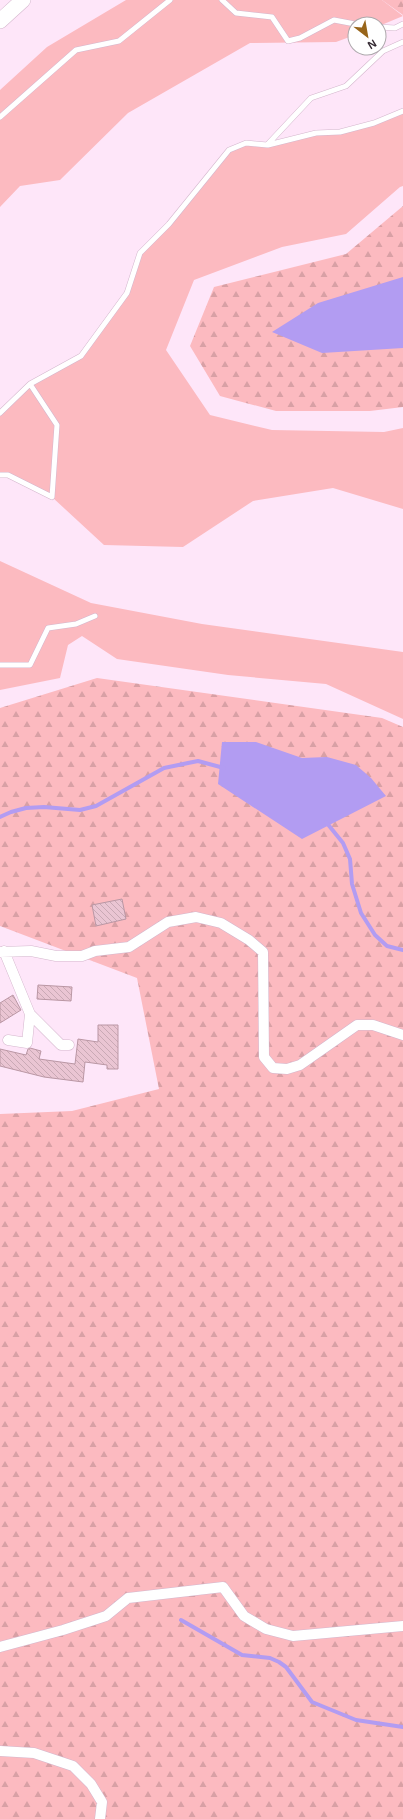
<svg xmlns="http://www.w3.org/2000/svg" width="403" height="1819" viewBox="0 0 403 1819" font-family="Arial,sans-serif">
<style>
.green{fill:#fcbac0}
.forest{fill:url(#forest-firs)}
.water{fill:#b29cf2}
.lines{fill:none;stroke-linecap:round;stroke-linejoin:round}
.stream{stroke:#b29cf2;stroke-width:4}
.building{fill:url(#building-back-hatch);stroke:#ba97a4}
.lane-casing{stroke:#d4b7cd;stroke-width:6}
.street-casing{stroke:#d4b7cd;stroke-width:11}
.secondary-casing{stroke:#d4b7cd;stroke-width:16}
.lane{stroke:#fff;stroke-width:5}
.street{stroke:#fff;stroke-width:10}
.secondary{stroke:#fff;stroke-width:15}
</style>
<defs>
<pattern id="forest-firs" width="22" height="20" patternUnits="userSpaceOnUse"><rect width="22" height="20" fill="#fcbac0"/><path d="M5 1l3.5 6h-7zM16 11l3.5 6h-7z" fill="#d8a0a5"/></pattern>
<pattern id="building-back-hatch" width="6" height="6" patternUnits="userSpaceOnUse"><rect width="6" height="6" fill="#eac5d3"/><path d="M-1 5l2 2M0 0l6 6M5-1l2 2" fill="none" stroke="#c9a9b5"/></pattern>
</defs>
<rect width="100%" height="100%" fill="#fee6f9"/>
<!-- green -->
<path class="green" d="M126,0H382L403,16L379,26V24H355V35L336,42L250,43L128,113L60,180L20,186L0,207V90L47,47Z
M403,111V186L400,187L346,234L282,247L194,280L166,350L210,415L272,430L384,432L403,428V509L333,488L253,501L183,547L104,545L52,497L8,475H0V413L30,384L81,356L127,293L140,253L169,224L229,150L246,143L267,145L316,133L340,132Z
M0,561L91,603L202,624L403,652V719L326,684L228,675L117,659L82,636L68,645L60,678L0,690Z"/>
<!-- forest -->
<path class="forest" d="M382,0H403V15Z
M403,206V407L370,411H276L220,396L190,346L214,287L346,254Z
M97,678L382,718L403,727V1819H0V1114L72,1111L159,1089L137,978L0,926V708Z"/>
<!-- water -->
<path class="water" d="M403,277V348L322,353L272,332L318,303Z
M222,742H256L302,758L327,757L356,765L371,778L386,796L302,839L218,784Z"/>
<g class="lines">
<!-- stream -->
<path class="stream" d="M0,817L11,812L26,808L44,807L80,810L96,806L164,768L188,763L198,761L224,768
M326,822L343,843L350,859L352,884L361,913L375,935L387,946L403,950
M181,1620L242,1655L270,1658L279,1662L286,1667L312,1702L356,1720L403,1727"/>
</g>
<!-- building -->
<path class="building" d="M122,899L126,919L96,926L92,905Z
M38,985L72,987L71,1001L37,999Z
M13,995L21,1010L0,1023V1003Z
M98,1025H118V1069H107V1065L85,1062L83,1082L44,1077L0,1066V1049L26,1055L28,1049L30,1048L41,1051L39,1059L75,1064L78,1039L98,1042Z"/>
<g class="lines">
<defs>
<path id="lane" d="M222,0L236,13L272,17L288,41L300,38L334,20L355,24
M379,27L395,28L403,24
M0,117L76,50L119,41L170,0
M268,145L316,133L340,132L374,123L403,111
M0,413L30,384L81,356L127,293L140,253L169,224L229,150L246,143L267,145L311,98L346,86L383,51L403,42
M0,475H8L52,497L57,425L30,384
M0,665H30L48,628L76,624L95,616"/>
<path id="street" d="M4,951L30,1014L61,1045H69
M0,952L31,951L56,956H82L95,951L129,947L168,922L196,917L221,923L249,940L263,952L264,1057L273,1068L287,1069L300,1065L357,1025H373L403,1035
M8,1040L27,1043L30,1014
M0,1647L63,1630L106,1616L128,1598L223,1587L244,1616L266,1629L293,1636L403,1626
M0,1751L34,1753L73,1766L91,1784L102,1802L100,1819"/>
<path id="secondary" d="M0,21L23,0"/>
</defs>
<!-- lane casing -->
<use href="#lane" class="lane-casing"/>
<!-- street casing -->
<use href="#street" class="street-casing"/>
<!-- secondary casing -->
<use href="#secondary" class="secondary-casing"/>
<!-- lane -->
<use href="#lane" class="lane"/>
<!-- street -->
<use href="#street" class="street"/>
<!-- secondary -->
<use href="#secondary" class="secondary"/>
</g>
<!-- north arrow -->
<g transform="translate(367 36) rotate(149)"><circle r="19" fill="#ffffff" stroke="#ada9ac"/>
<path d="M0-3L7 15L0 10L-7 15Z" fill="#98651a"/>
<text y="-6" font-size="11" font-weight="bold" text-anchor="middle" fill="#322730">N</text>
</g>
</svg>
